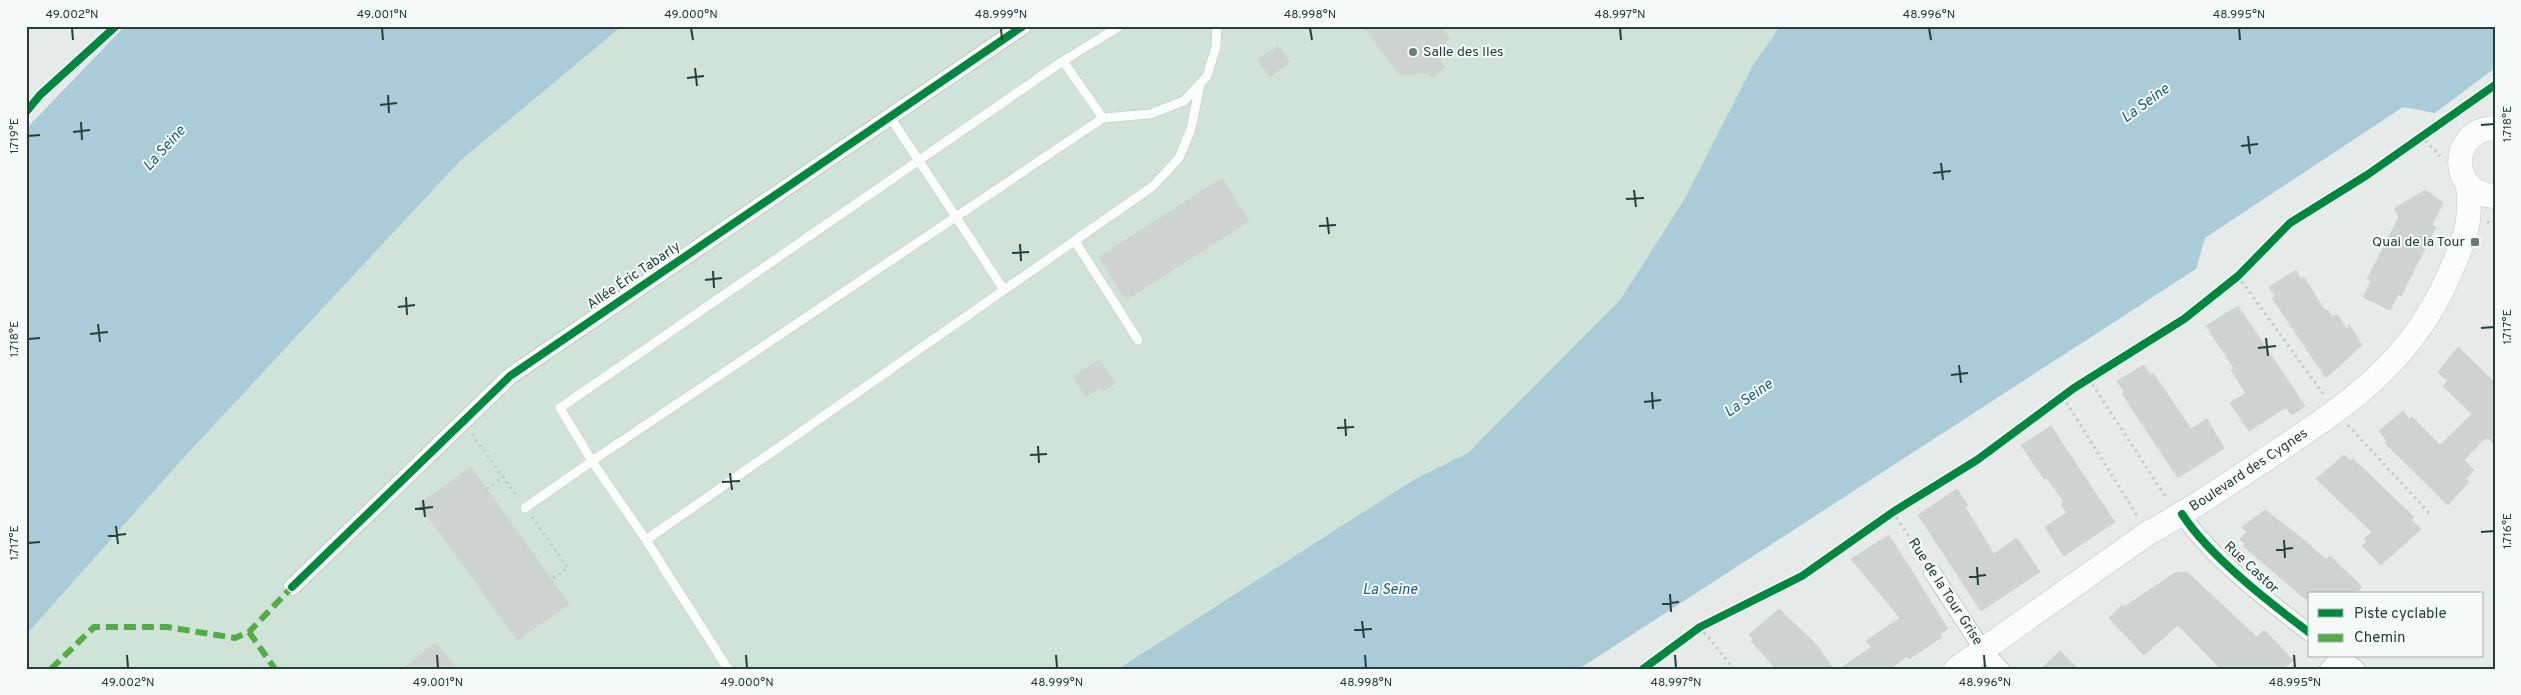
<svg xmlns="http://www.w3.org/2000/svg" width="2521" height="695" viewBox="0 0 2521 695" font-family="Overpass,sans-serif">
<style>
.green{fill:#d0e3d8}
.water{fill:#a9ccd8}
.building{fill:#ced2d1;stroke:#cfd4d2}
.lines{fill:none;stroke-linecap:round;stroke-linejoin:round}
.service-casing{stroke:#c3c8c6;stroke-width:10}
.minor-casing{stroke:#c3c8c6;stroke-width:18}
.secondary-casing{stroke:#c2c9c7;stroke-width:25}
.path{stroke:#c2cbc9;stroke-width:3;stroke-dasharray:2.5 4;stroke-linecap:butt}
.service{stroke:#fbfcfc;stroke-width:9}
.minor{stroke:#fbfcfc;stroke-width:16}
.secondary{stroke:#fbfcfc;stroke-width:24}
.quiet{stroke:#53ad46;stroke-width:6;stroke-dasharray:12 6;stroke-linecap:butt}
.cycleway-casing{stroke:#f5faf8;stroke-width:11}
.cycleway{stroke:#00873e;stroke-width:8}
.ticks{fill:none;stroke:#243f3b;stroke-width:2}
.poi-dot{fill:#687b78;stroke:#f5faf8;stroke-width:2}
.labels{text-anchor:middle;dominant-baseline:central;stroke-width:4;stroke-linejoin:round;paint-order:stroke}
.poi-label{font-size:14px;fill:#243f3b;stroke:#f5faf8;text-anchor:start}
.street-label{font-size:14px;fill:#243f3b;stroke:#f5faf8}
.water-label{font-size:15px;font-style:italic;fill:#205f79;stroke:#f5faf8}
.neatline{fill:none;stroke:#243f3b;stroke-width:2}
.ticks-label{font-size:12px;text-anchor:middle;fill:#243f3b}
</style>
<rect width="100%" height="100%" fill="#e6ebe9"/>
<!-- green -->
<path class="green" d="M622,26H1780L1752,67L1684,200L1620,300L1468,453L1415,479L1118,669H26V635L186,455L460,161Z"/>
<!-- water -->
<path class="water" d="M125,26H622L460,161L186,455L26,635V129Z
M1780,26H2495V68L2435,113L2403,107L2205,238L2196,269L1579,669H1118L1415,479L1468,453L1620,300L1684,200L1752,67Z"/>
<!-- building -->
<path class="building" d="M1363,26H1440L1449,38L1442,46L1441,62L1445,67L1432,78L1427,73L1400,75Z
M1278,46L1290,62L1270,77L1257,60Z
M1222,178L1249,221L1126,300L1099,257Z
M2425,190L2443,203L2432,225L2436,227L2401,296L2398,294L2390,310L2363,297L2371,281L2367,279L2399,217L2394,209Z
M2296,270L2301,279L2304,277L2325,311L2328,310L2332,317L2337,314L2347,330L2349,324L2362,345L2326,378L2272,298L2275,296L2269,287Z
M2238,306L2305,406L2292,415L2286,407L2249,431L2230,403L2246,393L2231,370L2234,368L2206,326Z
M2458,347L2495,383V445L2488,438L2484,439L2464,460L2474,470L2466,479L2469,482L2448,505L2385,443L2387,441L2379,431L2403,411L2409,419L2412,417L2440,445L2472,414L2443,386L2448,381L2438,372Z
M1099,360L1116,383L1102,392L1100,388L1086,397L1073,377Z
M2144,365L2150,375L2153,373L2191,429L2207,419L2224,448L2178,478L2122,394L2124,392L2117,381Z
M2051,426L2115,522L2064,556L2045,527L2067,513L2061,504L2064,502L2047,478L2044,479L2021,445Z
M2344,455L2350,461L2352,458L2414,517L2411,520L2421,529L2381,565L2362,546L2367,542L2364,539L2372,532L2316,479Z
M471,467L569,604L517,640L419,504Z
M1957,489L1968,505L1965,507L1994,554L2017,538L2040,572L1981,611L1918,515Z
M2265,510L2303,539L2326,560L2330,556L2362,587L2355,594H2310V603L2243,546L2245,544L2240,539L2247,532L2242,527Z
M1889,535L1948,629L1940,634L1942,637L1909,659L1907,656L1890,669H1839L1872,647L1866,641L1900,618L1851,559Z
M2187,572L2257,637L2264,630L2293,660L2284,669H2221L2178,625L2144,655L2109,618L2122,605L2124,607L2175,573Z
M1779,609L1816,644L1833,669H1776L1751,641L1753,639L1749,635Z
M435,643L457,669H403Z
M2060,651L2078,669H2041Z"/>
<g class="lines">
<defs>
<path id="service" d="M890,117L1004,290
M1103,118L1063,61L1120,26
M1075,241L1138,340
M525,508L592,461L560,408L1063,61
M646,540L1153,186L1179,158L1191,129L1200,84
M728,669L646,540L592,461L1103,118L1150,114L1184,101L1207,76L1216,47L1217,26"/>
<path id="minor" d="M2182,514C2209,556 2270,603 2310,633
M1932,572L1983,650L2001,669
M292,587L510,376L1023,26
M2340,656L2357,669
M2328,669L2340,657"/>
<g id="secondary">
<path d="M2495,128C2448,130 2449,195 2495,196"/>
<path id="s1" d="M1956,669L2148,533C2188,512 2225,486 2263,461C2343,407 2409,367 2449,275C2465,239 2472,224 2468,184"/>
</g>
</defs>
<!-- service casing -->
<use href="#service" class="service-casing"/>
<!-- minor casing -->
<use href="#minor" class="minor-casing"/>
<!-- secondary casing -->
<use href="#secondary" class="secondary-casing"/>
<!-- path -->
<path class="path" d="M2421,136L2440,156
M2487,222L2492,224L2495,221
M2238,276L2324,395
M2089,379L2167,499
M2063,397L2138,517
M2348,425L2429,513
M472,434L518,498
M487,489L503,477
M1893,512L1923,558
M532,517L568,568L552,579
M1700,627L1734,669"/>
<!-- service -->
<use href="#service" class="service"/>
<!-- minor -->
<use href="#minor" class="minor"/>
<!-- secondary -->
<use href="#secondary" class="secondary"/>
<!-- quiet -->
<path class="quiet" d="M249,632L275,669
M51,669L94,627H167L235,638L249,632L292,587"/>
<defs>
<path id="cycleway" d="M26,112L40,95L116,26
M2182,514C2209,556 2270,603 2310,633
M292,587L510,376L1023,26
M1643,669L1700,627L1802,576L1893,512L1977,460L2074,388L2184,319L2238,276L2290,223L2367,175L2495,85"/>
</defs>
<!-- cycleway casing -->
<use href="#cycleway" class="cycleway-casing"/>
<!-- cycleway -->
<use href="#cycleway" class="cycleway"/>
</g>
<!-- ticks -->
<path class="ticks" d="M72,28L73,40M382,28L383,40M691,28L693,40M1001,28L1002,40M1310,28L1312,40M1620,28L1621,40M1929,28L1931,40M2239,28L2240,40M695,68L697,86M687,78L704,76M388,95L389,113M380,105L397,103M81,122L82,140M2481,125L2494,124M73,132L90,130M28,136L40,135M2248,136L2250,154M2241,146L2258,144M1941,163L1943,180M1933,173L1951,171M1634,190L1636,207M1626,199L1644,198M1327,217L1329,234M1319,226L1336,225M1020,244L1021,261M1012,253L1029,252M713,271L714,288M705,280L722,278M406,297L407,315M398,307L415,305M98,324L100,342M2481,328L2494,327M90,334L108,332M2266,338L2268,356M28,339L40,338M2258,348L2276,346M1959,365L1961,383M1951,375L1968,373M1652,392L1653,409M1644,402L1661,400M1345,419L1346,436M1337,428L1354,427M1038,446L1039,463M1030,455L1047,454M730,473L732,490M722,482L740,481M423,500L425,517M415,509L433,507M116,526L118,544M2481,532L2494,531M108,536L126,534M2284,540L2285,558M28,543L40,542M2276,550L2293,548M1977,567L1978,585M1969,577L1986,575M1670,594L1671,612M1662,604L1679,602M1362,621L1364,638M1354,630L1372,629M127,655L128,668M437,655L438,668M746,655L747,668M1056,655L1057,668M1365,655L1366,668M1675,655L1676,668M1984,655L1985,668M2294,655L2295,668"/>
<!-- markers -->
<g class="poi-dot">
<circle cx="1413" cy="52" r="5"/>
<rect x="2470" y="237" width="10" height="10" rx="2.5"/>
</g>
<g class="labels">
<!-- poi labels -->
<g class="poi-label">
<text x="1423" y="52">Salle des Iles</text>
<text x="2465" y="242" text-anchor="end">Quai de la Tour</text>
</g>
<!-- street labels -->
<g class="street-label">
<text transform="translate(634 276) rotate(-34)">Allée Éric Tabarly</text>
<text stroke="none"><textPath href="#s1" startOffset="354">Boulevard des Cygnes</textPath></text>
<text transform="translate(2251 568) rotate(43)">Rue Castor</text>
<text transform="translate(1945 592) rotate(57)">Rue de la Tour Grise</text>
</g>
<!-- water labels -->
<g class="water-label">
<text transform="translate(2146 104) rotate(-36)">La Seine</text>
<text transform="translate(165 149) rotate(-48)">La Seine</text>
<text transform="translate(1749 399) rotate(-35)">La Seine</text>
<text x="1390" y="590">La Seine</text>
</g>
</g>
<!-- border -->
<rect width="2521" height="695" fill="none" stroke="#f5faf8" stroke-width="55"/>
<!-- legend -->
<rect x="2308" y="592" width="175" height="65" fill="#f5faf8" stroke="#a1afac"/>
<rect x="2318" y="609" width="25" height="8" fill="#00873e" stroke="#a1afac"/>
<text x="2354" y="618" font-size="15" fill="#243f3b">Piste cyclable</text>
<rect x="2318" y="634" width="25" height="8" fill="#53ad46" stroke="#a1afac"/>
<text x="2354" y="642" font-size="15" fill="#243f3b">Chemin</text>
<rect x="28" y="28" width="2466" height="640" class="neatline"/>
<g class="ticks-label">
<text x="72" y="18">49.002°N</text>
<text x="382" y="18">49.001°N</text>
<text x="691" y="18">49.000°N</text>
<text x="1001" y="18">48.999°N</text>
<text x="1310" y="18">48.998°N</text>
<text x="1620" y="18">48.997°N</text>
<text x="1929" y="18">48.996°N</text>
<text x="2239" y="18">48.995°N</text>
<text transform="translate(2507 124) rotate(-90)" y="4">1.718°E</text>
<text transform="translate(14 136) rotate(-90)" y="4">1.719°E</text>
<text transform="translate(2507 327) rotate(-90)" y="4">1.717°E</text>
<text transform="translate(14 339) rotate(-90)" y="4">1.718°E</text>
<text transform="translate(2507 531) rotate(-90)" y="4">1.716°E</text>
<text transform="translate(14 543) rotate(-90)" y="4">1.717°E</text>
<text x="128" y="686">49.002°N</text>
<text x="438" y="686">49.001°N</text>
<text x="747" y="686">49.000°N</text>
<text x="1057" y="686">48.999°N</text>
<text x="1366" y="686">48.998°N</text>
<text x="1676" y="686">48.997°N</text>
<text x="1985" y="686">48.996°N</text>
<text x="2295" y="686">48.995°N</text>
</g>
</svg>
